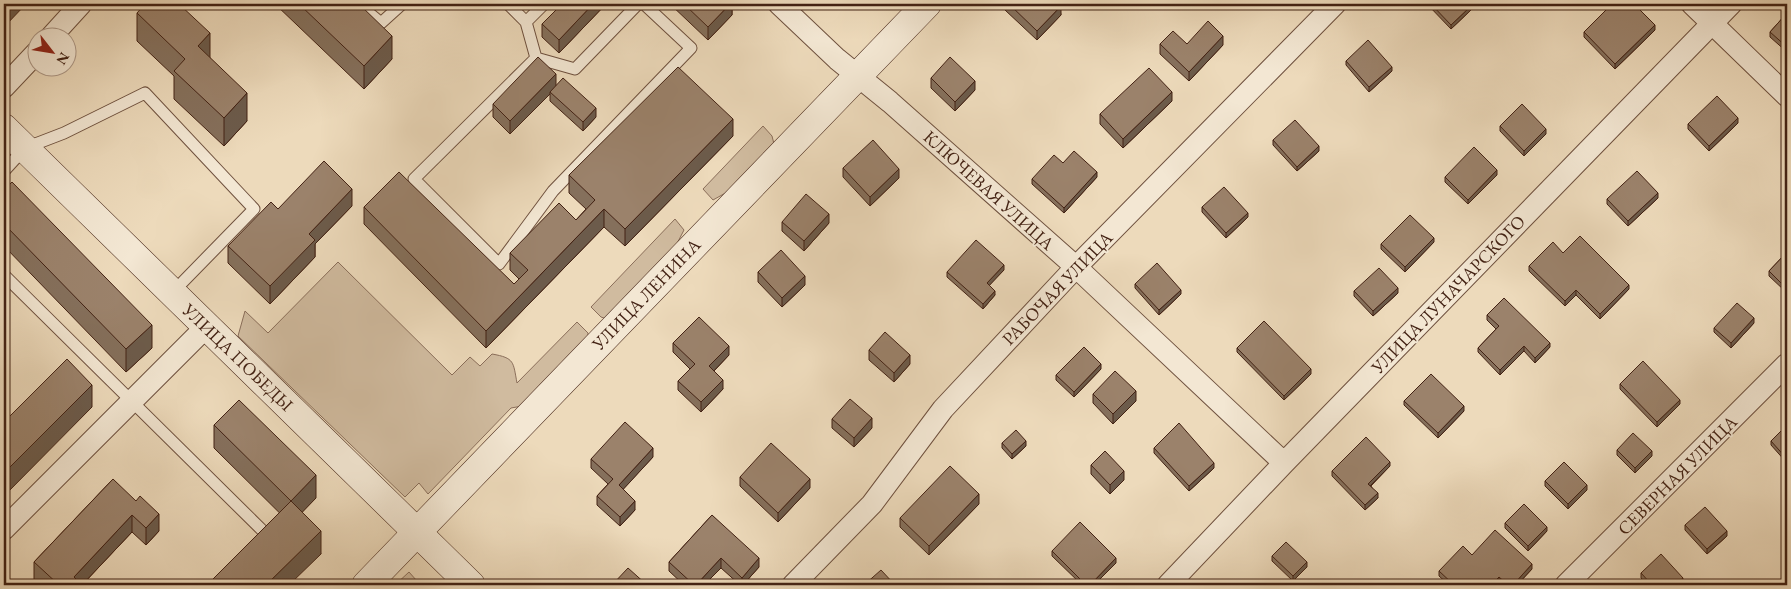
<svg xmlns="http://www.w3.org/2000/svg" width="1791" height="589" viewBox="0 0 1791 589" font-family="'EB Garamond',serif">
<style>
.green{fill:#d0bb9f;stroke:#8a6e5a}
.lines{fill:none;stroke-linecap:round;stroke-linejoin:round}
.service-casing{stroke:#6e503e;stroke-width:13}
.minor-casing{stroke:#6e503e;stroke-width:23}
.secondary-casing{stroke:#432214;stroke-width:29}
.service{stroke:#f3e7d3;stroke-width:11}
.minor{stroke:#f3e7d3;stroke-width:21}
.secondary{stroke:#f3e7d3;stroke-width:28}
.wall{fill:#85705c;stroke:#432214}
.shaded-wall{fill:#6c5b4b;stroke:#432214}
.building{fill:#9b826b;stroke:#432214}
.labels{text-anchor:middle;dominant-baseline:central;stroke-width:4;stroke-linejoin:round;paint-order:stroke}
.street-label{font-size:18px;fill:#432214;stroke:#f3e7d3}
</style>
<rect width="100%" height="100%" fill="#eddabb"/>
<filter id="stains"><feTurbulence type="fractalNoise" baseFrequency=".004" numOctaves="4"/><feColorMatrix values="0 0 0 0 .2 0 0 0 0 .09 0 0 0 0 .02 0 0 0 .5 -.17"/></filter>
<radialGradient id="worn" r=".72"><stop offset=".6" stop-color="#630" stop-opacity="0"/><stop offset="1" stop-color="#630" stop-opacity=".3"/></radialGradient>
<!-- green -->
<path class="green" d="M763,126L772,136L774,144L738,186L713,200L703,189Z
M675,219L684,230L669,259L610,320L601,317L591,307Z
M338,262L452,375L470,357L480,366L492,354C515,358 513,362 517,383L577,322L588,333V344L528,405L511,408L428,494L419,483L405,497L238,336L245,311L268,333Z
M409,572L417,581L413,585H395Z"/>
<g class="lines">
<defs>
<path id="service" d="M358,4L381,23L402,4
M508,4L526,22L544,4
M526,22L536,58
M536,58L414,179L499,264L553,191L691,48L644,4
M536,58L575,69L638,4
M4,171L25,148L64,133L145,93L254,209L172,293
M4,275L265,533"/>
<path id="minor" d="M779,4L837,59L890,102L1076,267L1284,463
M1692,4L1787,96
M50,38L81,4
M4,87L38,51
M4,529L207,326
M793,585L872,504L943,409L1076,267L1335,4
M1168,585L1284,463L1731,4
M1566,585L1787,364"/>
<path id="secondary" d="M4,128L471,585
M366,585L927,4"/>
</defs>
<!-- service casing -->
<use href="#service" class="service-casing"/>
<!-- minor casing -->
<use href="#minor" class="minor-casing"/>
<!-- secondary casing -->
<use href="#secondary" class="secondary-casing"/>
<!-- service -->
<use href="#service" class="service"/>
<!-- minor -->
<use href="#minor" class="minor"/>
<!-- secondary -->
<use href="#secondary" class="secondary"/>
</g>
<!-- wall -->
<path class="wall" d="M275,4H359L392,59L364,89Z
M562,4H606L559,53L542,37V24Z
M670,4H732V15L708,40Z
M1005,4H1059L1061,15L1037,40L1005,10Z
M1255,4H1264L1260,8Z
M1427,4H1471L1472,9L1451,29Z
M137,13L210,58L247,121L224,146L174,99V76L137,41Z
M1787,13V52L1770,37V32Z
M1655,30L1615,69L1584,37V32Z
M1160,44H1187L1223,45L1189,81L1160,54Z
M1346,61L1392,71L1369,92L1346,65Z
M931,78L975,90L955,111L931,88Z
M556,85L596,117L583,131L550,101V94L510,134L493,117V104Z
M1172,101L1123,148L1100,124V114Z
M1738,123L1709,151L1688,129V124Z
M1500,126L1546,134L1524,156L1500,131Z
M733,136L625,246L604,227L486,348L364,224V207L514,284L519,279L510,270V253L576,220L586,209L569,193V175Z
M1273,140L1319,151L1297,171L1273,145Z
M1063,163L1097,177L1064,213L1032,184V179Z
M843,168L899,178L870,206L843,177Z
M1497,175L1468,204L1445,182V177Z
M4,190L152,348L126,372L4,246Z
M1658,198L1628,226L1607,204V199Z
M352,206L315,244V257L270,304L228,263V246Z
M1202,207L1248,217L1226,238L1202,212Z
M782,222L829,223L804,251L782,231Z
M1434,242L1405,272L1381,249V244Z
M1787,252L1785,291L1769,276V271Z
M1563,253L1629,289L1600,319L1576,295L1565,306L1529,271V266Z
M1004,270L989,285L995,295L983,309L947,277V272Z
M758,272L805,285L782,307L758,282Z
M1135,284L1181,294L1159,315L1135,288Z
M1354,291L1398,293L1373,316L1354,296Z
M1487,315L1550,347L1535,363L1524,351L1500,375L1478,352V348L1496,329L1487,320Z
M1754,323L1731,348L1714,332V328Z
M673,343L729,355L714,371L723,389L701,412L678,390V381L690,369L673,352Z
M1237,348L1311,374L1284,400L1237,352Z
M869,350L910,364L894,382L869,360Z
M1101,369L1074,397L1056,380V375Z
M1620,384L1680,404L1657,427L1620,389Z
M1093,394L1136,401L1113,424L1093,403Z
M1404,401L1464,411L1438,438L1404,405Z
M832,419L872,428L854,447L832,428Z
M214,425L316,498L302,512L321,554L214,448Z
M1787,425V463L1771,445V441Z
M1002,443L1026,446L1012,459L1002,448Z
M1154,448L1214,468L1189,491L1154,453Z
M1617,450L1652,456L1635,473L1617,455Z
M653,457L623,489L635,510L620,526L597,505V496L608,484L591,468V459Z
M1091,465L1124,480L1110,494L1091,474Z
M1390,466L1371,486L1378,498L1365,510L1332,476V471Z
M740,477L810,488L778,522L740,486Z
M113,479L159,531L146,545L132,532L82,585H41L34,579V562Z
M1545,481L1587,490L1568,509L1545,486Z
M979,504L929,555L900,527V518Z
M712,515L759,567L743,585H740L721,568L704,585H684L669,571V562Z
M1505,523L1547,531L1528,551L1505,528Z
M1685,525L1727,536L1707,554L1685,530Z
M1052,551L1116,563L1094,585H1082L1052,556Z
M1472,555L1532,569L1517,585H1503L1499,582L1496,585H1449L1439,576V571Z
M1272,556L1307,567L1293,581L1272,561Z
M1641,573L1683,583L1680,585H1648L1641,578Z"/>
<!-- shaded-wall -->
<path class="shaded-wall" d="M5,4H26L4,27V5Z
M593,4H606L559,53V40Z
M730,4H732V15L708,40V27Z
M1260,4H1264L1260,8Z
M1472,5V9L1451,29V25Z
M1061,6V15L1037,40V31Z
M1655,25V30L1615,69V64Z
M210,33V61L198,46Z
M392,36V59L364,89V66Z
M1223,36V45L1189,81V72Z
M1392,67V71L1369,92V87Z
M556,74V88L550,92V94L510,134V121Z
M975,81V90L955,111V102Z
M1172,92V101L1123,148V139Z
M247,93V121L224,146V118Z
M596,108V117L583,131V122Z
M1738,118V123L1709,151V146Z
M733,119V136L625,246V229Z
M1546,129V134L1524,156V151Z
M1319,146V151L1297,171V167Z
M899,169V178L870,206V197Z
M1497,170V175L1468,204V200Z
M1097,172V177L1064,213V208Z
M352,189V206L315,244V257L270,304V286L309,234Z
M1658,193V198L1628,226V221Z
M604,209V227L486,348V331Z
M1248,213V217L1226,238V233Z
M829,214V223L804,251V241Z
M1434,238V242L1405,272V267Z
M1004,265V270L987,288V283Z
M805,276V285L782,307V298Z
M1629,285V289L1600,319V314Z
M1787,285V289L1785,291V287Z
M1398,288V293L1373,316V311Z
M1181,290V294L1159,315V310Z
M1576,290V295L1565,306V301Z
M995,291V295L983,309V304Z
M1754,318V323L1731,348V343Z
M152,325V348L126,372V349Z
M1550,343V347L1535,363V358Z
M729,346V355L709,376V366Z
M1524,346V351L1500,375V370Z
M910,355V364L894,382V373Z
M1101,364V369L1074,397V392Z
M1311,369V374L1284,400V396Z
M723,380V389L701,412V402Z
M92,385V407L4,496V473Z
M1136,391V401L1113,424V414Z
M1680,400V404L1657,427V422Z
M1464,406V411L1438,438V433Z
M872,418V428L854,447V438Z
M1026,441V446L1012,459V454Z
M653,448V457L619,494V485Z
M1652,451V456L1635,473V468Z
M1390,462V466L1368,488V484Z
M1214,463V468L1189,491V486Z
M1124,471V480L1110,494V485Z
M316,475V498L291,524V501Z
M810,479V488L778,522V513Z
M1587,485V490L1568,509V504Z
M1378,493V498L1365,510V505Z
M979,494V504L929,555V546Z
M635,501V510L620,526V517Z
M159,514V531L146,545V528Z
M132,515V532L82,585L74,577Z
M1547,527V531L1528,551V546Z
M321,531V554L289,585H266Z
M1727,531V536L1707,554V549Z
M721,558V568L704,585H696Z
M759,558V567L743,585H742V578Z
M1116,558V563L1094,585H1090Z
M1307,562V567L1293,581V576Z
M1532,564V569L1517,585H1513Z
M1499,577V582L1496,585H1491Z
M1683,578V583L1680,585H1675Z"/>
<!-- building -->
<path class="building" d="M145,4H179L210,33L198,46L247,93L224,118L174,71L185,59L137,13Z
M299,4H359L392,36L364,66Z
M562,4H593L559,40L542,24Z
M684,4H730L708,27Z
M1009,4H1059L1061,6L1037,31Z
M1431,4H1471L1472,5L1451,25Z
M1612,4H1634L1655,25L1615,64L1584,32Z
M1787,13V47L1770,32Z
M1208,21L1223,36L1189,72L1160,44L1173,31L1187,44Z
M1368,40L1392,67L1369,87L1346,61Z
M538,57L556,74L510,121L493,104Z
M950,57L975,81L955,102L931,78Z
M678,67L733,119L625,229L604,209L486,331L364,207L399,172L514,284L528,270L510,253L559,203L576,220L595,200L569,175Z
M1149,68L1172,92L1123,139L1100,114Z
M563,78L596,108L583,122L550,92Z
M1717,96L1738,118L1709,146L1688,124Z
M1522,104L1546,129L1524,151L1500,126Z
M1295,120L1319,146L1297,167L1273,140Z
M873,140L899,169L870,197L843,168Z
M1474,147L1497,170L1468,200L1445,177Z
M1074,151L1097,172L1064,208L1032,179L1054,155L1063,163Z
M324,161L352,189L309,234L315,240L270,286L228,246L271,202L278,209Z
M1637,171L1658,193L1628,221L1607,199Z
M12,182L152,325L126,349L4,224V190Z
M1224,187L1248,213L1226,233L1202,207Z
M806,194L829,214L804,241L782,222Z
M1410,215L1434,238L1405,267L1381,244Z
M1580,236L1629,285L1600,314L1576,290L1565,301L1529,266L1553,242L1563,253Z
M976,240L1004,265L987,283L995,291L983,304L947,272Z
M781,250L805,276L782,298L758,272Z
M1787,252V285L1785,287L1769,271Z
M1157,263L1181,290L1159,310L1135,284Z
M1379,268L1398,288L1373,311L1354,291Z
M1504,298L1550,343L1535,358L1524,346L1500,370L1478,348L1499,326L1487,315Z
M1737,303L1754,318L1731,343L1714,328Z
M699,317L729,346L709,366L723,380L701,402L678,381L695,364L673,343Z
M1264,321L1311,369L1284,396L1237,348Z
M885,332L910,355L894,373L869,350Z
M1084,347L1101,364L1074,392L1056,375Z
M67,359L92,385L4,473V422Z
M1643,361L1680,400L1657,422L1620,384Z
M1115,371L1136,391L1113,414L1093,394Z
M1431,374L1464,406L1438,433L1404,401Z
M850,399L872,418L854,438L832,419Z
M239,400L316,475L291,501L321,531L266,585H207L291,501L214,425Z
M625,422L653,448L619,485L635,501L620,517L597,496L613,479L591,459Z
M1179,423L1214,463L1189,486L1154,448Z
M1787,425V459L1771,441Z
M1016,430L1026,441L1012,454L1002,443Z
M1633,433L1652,451L1635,468L1617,450Z
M1366,437L1390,462L1368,484L1378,493L1365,505L1332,471Z
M771,443L810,479L778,513L740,477Z
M1105,451L1124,471L1110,485L1091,465Z
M1564,462L1587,485L1568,504L1545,481Z
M950,466L979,494L929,546L900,518Z
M113,479L136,501L140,496L159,514L146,528L132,515L74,577L82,585H59L34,562Z
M1524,504L1547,527L1528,546L1505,523Z
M1705,507L1727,531L1707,549L1685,525Z
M712,515L759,558L742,578L721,558L696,585H694L669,562Z
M1080,522L1116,558L1090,585H1086L1052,551Z
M1495,530L1532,564L1513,585H1508L1499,577L1491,585H1454L1439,571L1463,546L1472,555Z
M1286,542L1307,562L1293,576L1272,556Z
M1661,554L1683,578L1675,585H1652L1641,573Z
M628,568L647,585H612Z
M881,570L895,585H864Z
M419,580L425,585H414Z"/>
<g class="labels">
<!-- street labels -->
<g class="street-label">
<text transform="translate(989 190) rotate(42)">КЛЮЧЕВАЯ УЛИЦА</text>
<text transform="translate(1057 288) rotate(-46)">РАБОЧАЯ УЛИЦА</text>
<text transform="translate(646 294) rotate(-46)">УЛИЦА ЛЕНИНА</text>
<text transform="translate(1448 294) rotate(-46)">УЛИЦА ЛУНАЧАРСКОГО</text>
<text transform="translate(238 357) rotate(44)">УЛИЦА ПОБЕДЫ</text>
<text transform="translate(1677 475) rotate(-45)">СЕВЕРНАЯ УЛИЦА</text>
</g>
</g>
<!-- margin -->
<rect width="1791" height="589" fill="none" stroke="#eddabb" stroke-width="20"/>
<rect x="5" y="5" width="1781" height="579" fill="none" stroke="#432214" stroke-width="2.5"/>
<rect x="10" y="10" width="1771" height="569" fill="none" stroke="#432214"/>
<!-- north arrow -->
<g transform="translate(52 52) rotate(121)"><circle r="24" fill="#f3e7d3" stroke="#ad9887"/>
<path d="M0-4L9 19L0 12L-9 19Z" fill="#8f2418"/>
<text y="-8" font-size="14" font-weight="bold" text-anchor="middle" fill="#432214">N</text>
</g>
<rect width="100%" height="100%" filter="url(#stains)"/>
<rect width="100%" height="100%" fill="url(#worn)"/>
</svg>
